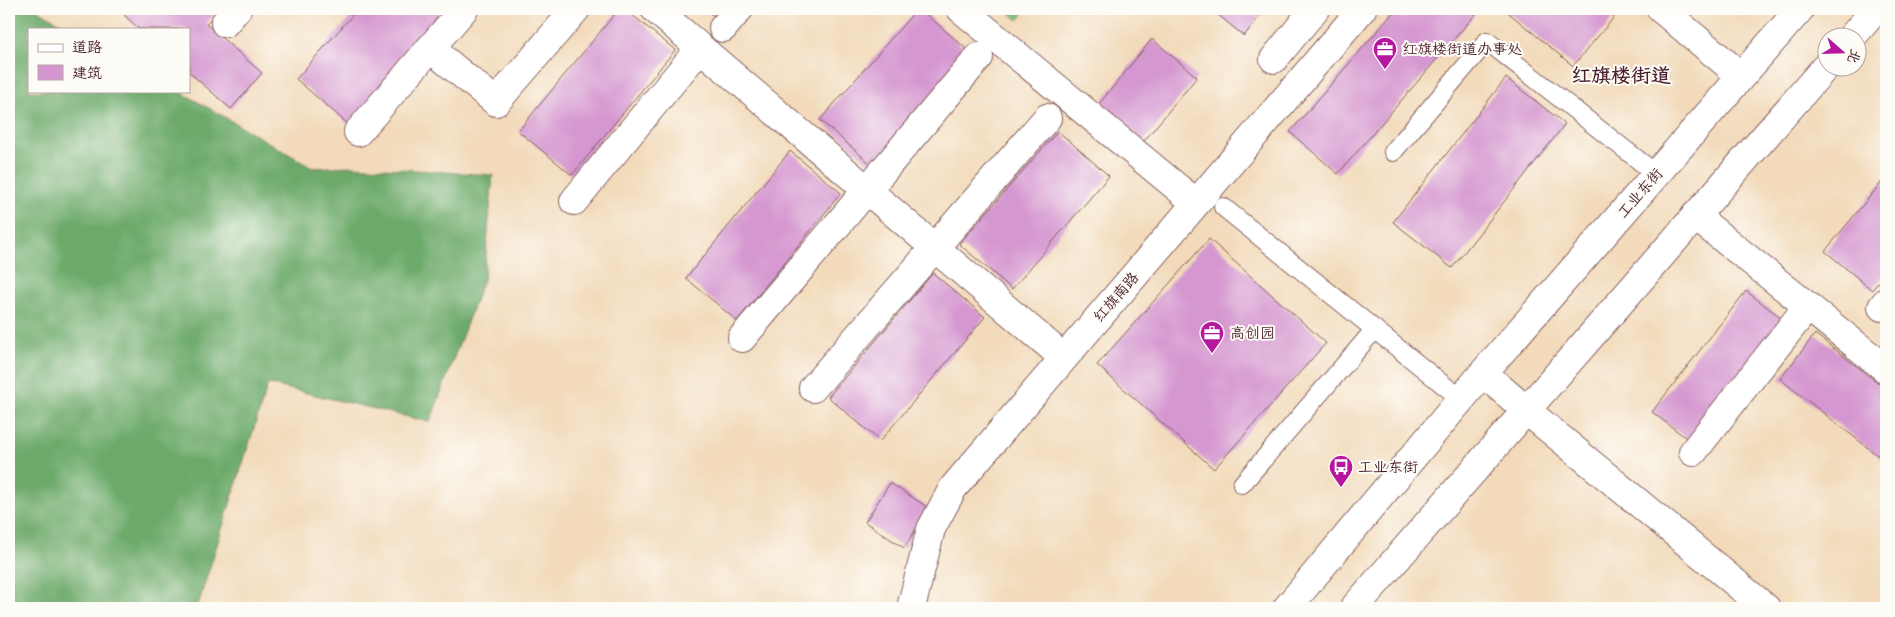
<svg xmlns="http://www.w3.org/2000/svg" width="1895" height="617" viewBox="0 0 1895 617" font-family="'Comic Neue','LXGW WenKai TC',sans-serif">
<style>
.green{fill:#87c57b;stroke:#687253}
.forest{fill:#6daa6b;stroke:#5c644b}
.building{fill:#d597d0}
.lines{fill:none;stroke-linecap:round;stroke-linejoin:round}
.lane-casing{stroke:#85605d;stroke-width:20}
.street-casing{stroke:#85605d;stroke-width:30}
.primary-casing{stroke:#85605d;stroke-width:30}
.lane{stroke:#fff;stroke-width:18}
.street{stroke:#fff;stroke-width:28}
.primary{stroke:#fff;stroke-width:28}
.labels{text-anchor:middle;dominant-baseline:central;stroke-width:4;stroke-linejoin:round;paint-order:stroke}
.poi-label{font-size:15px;fill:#4a1f2b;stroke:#fdfcf7;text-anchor:start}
.street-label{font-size:15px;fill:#4a1f2b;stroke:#fdfcf7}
.district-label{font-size:20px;font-weight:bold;fill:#4a1f2b;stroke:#fdfcf7}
</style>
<rect width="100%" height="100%" fill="#fdfcf7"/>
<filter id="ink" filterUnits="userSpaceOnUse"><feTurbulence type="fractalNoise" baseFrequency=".02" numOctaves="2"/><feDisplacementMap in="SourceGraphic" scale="10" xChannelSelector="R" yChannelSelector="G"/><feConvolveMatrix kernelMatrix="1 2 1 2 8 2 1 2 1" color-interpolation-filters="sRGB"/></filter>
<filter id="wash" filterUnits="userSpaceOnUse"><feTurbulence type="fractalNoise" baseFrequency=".0096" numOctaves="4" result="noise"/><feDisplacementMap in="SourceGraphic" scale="20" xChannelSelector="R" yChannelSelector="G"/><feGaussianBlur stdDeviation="1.12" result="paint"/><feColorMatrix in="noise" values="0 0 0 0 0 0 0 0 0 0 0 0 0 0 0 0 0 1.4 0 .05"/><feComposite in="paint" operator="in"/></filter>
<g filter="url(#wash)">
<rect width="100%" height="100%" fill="#f2daba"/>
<!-- green -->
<path class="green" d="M1006,9H1027L1018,20Z"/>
<!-- forest -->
<path class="forest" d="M19,9H36L71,29H29V91H179L313,168L352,166L493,175L484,277L430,422L268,384L197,608H9V20Z"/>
<g id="blocks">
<!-- building -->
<path class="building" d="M130,9H219L206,24L262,73L231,109L189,72V29H139L124,15Z
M358,9H450L349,125L296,79Z
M619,9H625L675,50L572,175L518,131Z
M705,9H726L717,19Z
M917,9H920L970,52L872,165L820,120Z
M1211,9H1265L1244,36Z
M1396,9H1480L1338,174L1290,132Z
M1504,9H1621L1573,66Z
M1152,39L1197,77L1139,147L1094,110Z
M1506,78L1565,124L1452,268L1393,222Z
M1058,131L1109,176L1012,289L959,244Z
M790,151L841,193L737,321L686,278Z
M1886,177V273L1872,290L1825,251Z
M1209,239L1326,343L1214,469L1097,365Z
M933,273L985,317L880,441L828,397Z
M1746,291L1787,322L1693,443L1652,412Z
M1815,334L1886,389V462L1780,379Z
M890,483L929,508L904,548L865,522Z"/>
</g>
</g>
<g filter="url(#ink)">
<use href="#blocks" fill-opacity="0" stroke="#85605d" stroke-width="1"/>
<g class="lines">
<defs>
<path id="lane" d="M1393,152L1487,41L1656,174
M1223,207L1461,399
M1242,484L1375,329"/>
<path id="street" d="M655,9L1064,358
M961,9L1196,203
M1661,9L1741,76
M225,23L237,9
M723,28L739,9
M430,48L496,102L576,9
M1274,59L1315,9
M358,132L464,9
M574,201L700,48
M1695,216L1886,369
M1882,307L1886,302
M742,338L979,57
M813,388L1047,118
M1526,410L1766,608
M1693,452L1808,306
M911,608L931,529L953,488L1362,9"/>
<path id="primary" d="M1851,38L1876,9
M1483,373L1526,410
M1287,608L1483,373L1800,9
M1354,608L1828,64"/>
</defs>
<!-- lane casing -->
<use href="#lane" class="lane-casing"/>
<!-- street casing -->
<use href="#street" class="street-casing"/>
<!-- primary casing -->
<use href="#primary" class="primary-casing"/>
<!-- lane -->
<use href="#lane" class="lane"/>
<!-- street -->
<use href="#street" class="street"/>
<!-- primary -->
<use href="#primary" class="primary"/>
</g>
</g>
<!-- icons -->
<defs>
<symbol id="office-pin" viewBox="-11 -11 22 30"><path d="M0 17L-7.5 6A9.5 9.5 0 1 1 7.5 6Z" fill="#b5179e" stroke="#fdfcf7"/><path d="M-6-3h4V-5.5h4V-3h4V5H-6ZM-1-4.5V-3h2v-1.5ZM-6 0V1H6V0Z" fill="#fff"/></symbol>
<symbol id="bus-pin" viewBox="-11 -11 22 30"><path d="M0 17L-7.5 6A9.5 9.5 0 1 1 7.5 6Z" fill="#b5179e" stroke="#fdfcf7"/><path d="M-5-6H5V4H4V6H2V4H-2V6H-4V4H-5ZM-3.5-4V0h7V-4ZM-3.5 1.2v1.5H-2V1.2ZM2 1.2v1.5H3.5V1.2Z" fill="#fff"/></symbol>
</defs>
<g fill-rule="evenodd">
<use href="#office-pin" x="1371" y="35" width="28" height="38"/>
<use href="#office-pin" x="1198" y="319" width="28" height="38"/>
<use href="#bus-pin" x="1327" y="453" width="28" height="38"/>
</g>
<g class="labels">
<!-- poi labels -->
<g class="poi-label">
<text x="1402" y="49">红旗楼街道办事处</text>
<text x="1230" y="333">高创园</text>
<text x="1358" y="467">工业东街</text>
</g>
<!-- street labels -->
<g class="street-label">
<text transform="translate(1640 193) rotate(-49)">工业东街</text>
<text transform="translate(1116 297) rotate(-49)">红旗南路</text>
</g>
<!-- district labels -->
<g class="district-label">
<text x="1621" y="75">红旗楼街道</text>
</g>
</g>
<!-- margin -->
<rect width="1895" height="617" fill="none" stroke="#fdfcf7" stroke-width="30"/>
<!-- legend -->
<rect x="28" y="28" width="162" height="65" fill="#fdfcf7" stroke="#b5a4a5"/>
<rect x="38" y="44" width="25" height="8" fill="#ffffff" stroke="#b5a4a5"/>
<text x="72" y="52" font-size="15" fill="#4a1f2b">道路</text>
<rect x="38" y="65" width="25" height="15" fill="#d597d0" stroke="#b5a4a5"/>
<text x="72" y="78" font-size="15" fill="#4a1f2b">建筑</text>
<!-- north arrow -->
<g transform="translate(1842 52) rotate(110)"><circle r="24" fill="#fdfcf7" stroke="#b5a4a5"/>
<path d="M0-4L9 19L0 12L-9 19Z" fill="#b5179e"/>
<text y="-8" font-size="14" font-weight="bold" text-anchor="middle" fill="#4a1f2b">北</text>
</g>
</svg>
